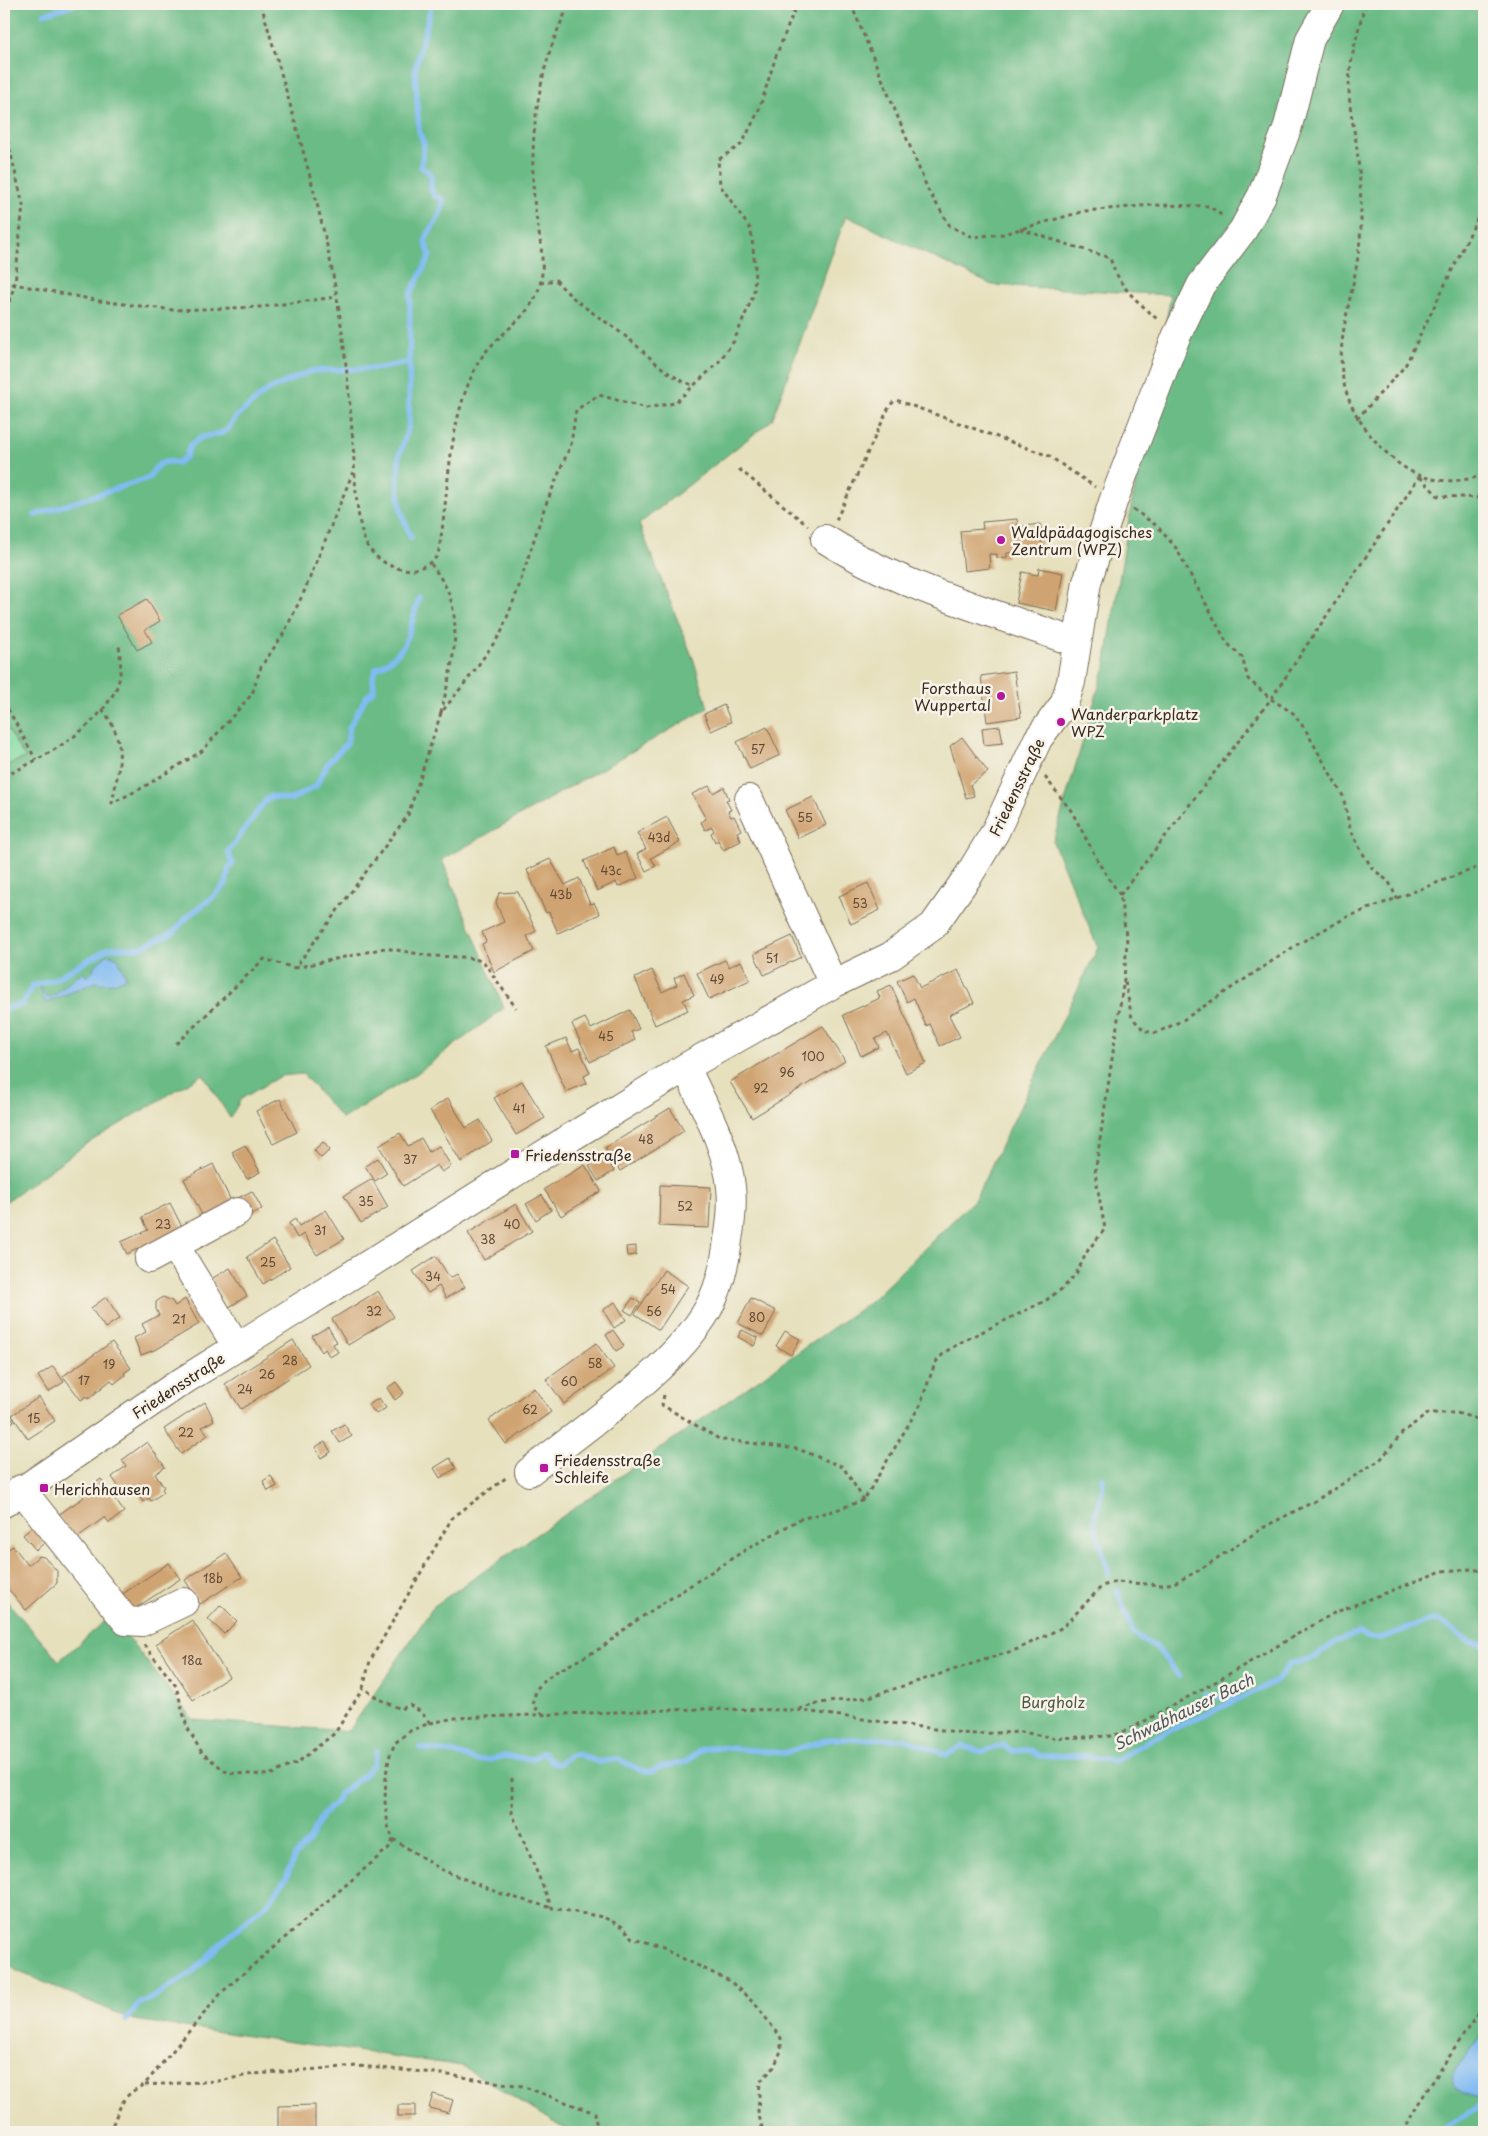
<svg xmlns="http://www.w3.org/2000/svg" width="1488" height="2136" viewBox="0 0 1488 2136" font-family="'Playpen Sans',sans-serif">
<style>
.green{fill:#83dba0;stroke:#5f825f}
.forest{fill:#6abb86;stroke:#527252}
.water{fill:#81bbf2;stroke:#5e7288}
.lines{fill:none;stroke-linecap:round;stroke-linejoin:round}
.stream{stroke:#81bbf2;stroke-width:5.5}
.building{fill:#d0a472}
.minor-casing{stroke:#776a56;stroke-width:30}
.path{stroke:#776a56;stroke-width:3;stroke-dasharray:4 4;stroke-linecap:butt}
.minor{stroke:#fff;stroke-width:28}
.poi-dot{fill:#b5179e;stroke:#f7f3e8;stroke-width:2}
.labels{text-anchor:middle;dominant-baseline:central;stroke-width:5;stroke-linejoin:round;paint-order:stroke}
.number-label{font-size:12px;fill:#604833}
.poi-label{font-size:15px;fill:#3b2a1e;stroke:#f7f3e8;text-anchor:start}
.street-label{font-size:15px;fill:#3b2a1e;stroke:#f7f3e8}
.park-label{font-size:15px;fill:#4d563e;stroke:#f7f3e8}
.water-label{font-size:16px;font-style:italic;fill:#50565e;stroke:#f7f3e8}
</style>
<rect width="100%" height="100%" fill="#f7f3e8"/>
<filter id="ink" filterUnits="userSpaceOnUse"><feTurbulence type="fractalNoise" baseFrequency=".02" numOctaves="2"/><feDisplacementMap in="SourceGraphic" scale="10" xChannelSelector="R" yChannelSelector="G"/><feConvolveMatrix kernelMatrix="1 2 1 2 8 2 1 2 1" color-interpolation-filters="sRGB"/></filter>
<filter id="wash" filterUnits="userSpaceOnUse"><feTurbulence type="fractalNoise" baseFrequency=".0096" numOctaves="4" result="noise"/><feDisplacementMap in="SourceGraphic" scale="20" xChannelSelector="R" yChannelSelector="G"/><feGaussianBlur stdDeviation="1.12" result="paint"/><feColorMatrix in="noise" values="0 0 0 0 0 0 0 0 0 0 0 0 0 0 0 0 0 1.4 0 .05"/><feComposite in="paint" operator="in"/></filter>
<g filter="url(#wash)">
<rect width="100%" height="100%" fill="#e6e0bd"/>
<!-- green -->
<path class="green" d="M4,723L25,758L4,766Z"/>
<!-- forest -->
<path class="forest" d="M4,4H1484V2031L1453,2073C1449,2092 1469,2096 1484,2099V2132H569L463,2066L134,2020L17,1971L4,1962V1598L59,1661L111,1616L193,1720L349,1731L434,1606L870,1302L975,1199L1098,948L1053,842L1105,666L1131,507L1171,295L992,285L846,216L772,420L639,524L694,661L708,708L442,860L504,1008L416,1074L342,1119L303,1074L280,1076L241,1099L230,1118L203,1074L85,1145L4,1203V766L25,758L4,723Z"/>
<!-- water -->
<path class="water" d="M108,954L118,958L126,977C119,983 105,985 96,982L45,1003L39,984L47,998C59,995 69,980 81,973H84L87,977L92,972L94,966Z
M1484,2031V2099C1469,2096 1449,2092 1453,2073Z"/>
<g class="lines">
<!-- stream -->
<path class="stream" d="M44,14L76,4
M35,515L149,478C156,465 161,459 177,463L186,457L190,445L202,437L222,433L228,429L237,416L268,390L311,371L382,368L410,362
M411,538L401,511L398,485L399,456L409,425L410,295L430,256L425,241C432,225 443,216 443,199L434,196L431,189V174L421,167L424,144L419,131L415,69L432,4
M4,1009L23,1004L32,986L53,980L109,948H139L174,932L189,915L212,898L226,884L229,867L233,864L228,852L266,800L271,796L290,800L316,786L328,763L347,743L350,726L366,697L374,690L373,677L376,669C413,649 407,633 419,598
M1102,1478L1103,1486L1094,1523L1109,1574
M1117,1590L1133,1632L1144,1641L1156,1647L1179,1676
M1205,1695L1237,1699
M420,1748L454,1753L476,1760H490L504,1756L532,1759L543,1752L553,1763L558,1764L571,1755L578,1754L598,1762L618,1759L640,1770L651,1772L660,1767L686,1762L702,1749L716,1747L784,1753L830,1739H904L947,1755L962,1746L983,1752L1002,1745L1013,1751L1030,1750L1040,1756H1085L1115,1761L1153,1738L1261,1689L1277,1680L1290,1664L1316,1657L1335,1642L1359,1633L1371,1638H1381L1431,1620L1440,1621L1470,1642L1484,1644
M126,2020L139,2004L150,1999L192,1973L219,1945L270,1901L286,1878L295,1856L310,1840L322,1815L334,1804L340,1794L366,1773L373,1765L377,1751
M1440,2132L1476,2109L1483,2099"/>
</g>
<g id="blocks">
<!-- building -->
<path class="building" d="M1017,519L1018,527L1040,524L1042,550L1007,553V557L997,558V554H989L990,568L964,571L960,531L983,529L982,522Z
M1039,568L1063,573L1056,611L1016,603L1022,572L1038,575Z
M147,599L160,621L145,630L152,642L137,650L117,615Z
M1014,671L1021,717L987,722L981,676Z
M724,705L731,722L711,731L704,714Z
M1000,726L1003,743L984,745L982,728Z
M767,727L780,755L750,769L737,742Z
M962,737L988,772L970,785L974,796L966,798L950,746Z
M709,786L713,793L724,787L729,799L726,800L731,810L728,811L731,817L734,816L741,830L737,832L741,841L723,850L718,840L715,842L711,833L714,831L712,827L705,830L701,822L706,819L692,794Z
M813,797L826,825L798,838L785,810Z
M667,817L680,842L651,858L656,866L646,871L637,854L646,849L637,833Z
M614,847L617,855L625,852L638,878L618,887L616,882L597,891L584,861Z
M550,859L565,885L579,878L590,904L594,903L600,914L558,933L549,912L546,913L527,870Z
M868,883L880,910L851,924L839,896Z
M518,892L536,931L527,936L534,951L494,972L482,944L486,942L482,932L504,922L496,902L499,893Z
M792,936L801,957L764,975L754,954Z
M725,960L729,967L741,961L750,980L709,999L697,973Z
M652,970L662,992L677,985L674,978L684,973L694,995L683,1000L688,1010L655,1025L635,978Z
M958,970L974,1003L949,1015L960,1037L940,1046L930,1024L926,1026L914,998L907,1002L897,981L913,974L920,988Z
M891,985L926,1063L906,1073L887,1033L875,1039L879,1047L861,1056L843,1015L880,998L877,991Z
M630,1010L639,1029L631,1032L635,1040L590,1062L572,1024L585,1018L591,1029Z
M823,1026L845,1061L752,1118L730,1082Z
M566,1038L572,1051L579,1048L590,1073L584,1076L587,1083L566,1092L546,1046Z
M522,1081L545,1118L516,1135L494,1098Z
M448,1098L466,1128L480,1120L492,1141L461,1162L430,1110Z
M280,1099L297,1132L273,1144L256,1111Z
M670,1108L684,1131L620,1171L605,1148Z
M400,1133L408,1146L421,1138L429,1152L439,1146L451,1166L442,1172L437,1165L403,1186L379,1146Z
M323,1142L330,1150L321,1158L314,1150Z
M245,1145L260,1172L247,1179L232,1152Z
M605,1156L614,1171L598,1181L589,1166Z
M378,1158L387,1173L375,1181L365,1166Z
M213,1164L234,1207L205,1221L184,1179Z
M585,1165L601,1191L561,1216L544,1189Z
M372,1179L388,1207L361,1223L344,1196Z
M660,1185L711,1187L709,1228L659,1226Z
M252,1191L262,1209L246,1217L236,1199Z
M542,1195L551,1210L536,1220L526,1204Z
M170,1203L184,1231L140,1254L137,1249L127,1254L121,1242L148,1230L142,1217Z
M516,1204L532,1231L484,1260L468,1233Z
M326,1210L344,1239L317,1255L304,1234L297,1238L289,1223L295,1219L299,1226Z
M273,1240L290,1267L263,1284L247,1257Z
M636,1246V1255L627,1256L626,1247Z
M436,1256L450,1278L457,1274L465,1287L446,1298L439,1286L428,1293L413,1271Z
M230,1268L247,1296L229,1307L211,1279Z
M664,1270L688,1286L659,1330L635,1314Z
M378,1291L394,1317L348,1345L332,1319Z
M106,1297L120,1318L105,1328L91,1308Z
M163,1297L172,1301L175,1306L185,1299L199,1324L157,1349L141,1355L134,1338L146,1332L142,1324L159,1315L156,1309V1302Z
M633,1298L640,1303L632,1315L624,1310Z
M751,1298L776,1311L763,1336L738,1323Z
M615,1302L626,1320L614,1328L603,1310Z
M328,1327L337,1342L333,1344L338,1352L330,1357L325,1349L322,1352L312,1336Z
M613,1330L624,1346L616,1351L606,1335Z
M742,1330L758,1338L754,1346L738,1337Z
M785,1331L800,1339L791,1355L776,1346Z
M293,1340L309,1365L241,1409L225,1384Z
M112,1342L131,1368L124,1373L125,1375L114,1384L111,1380L88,1399L86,1396L81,1400L63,1376Z
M596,1343L614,1368L564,1404L546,1379Z
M53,1366L64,1382L48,1392L38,1376Z
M396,1382L404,1393L395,1400L387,1388Z
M534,1388L551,1412L506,1444L489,1420Z
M39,1397L55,1421L28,1439L12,1415Z
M379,1398L386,1408L376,1414L369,1405Z
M205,1402L214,1420L202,1427L208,1435L181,1454L164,1429Z
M4,1407L14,1421L5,1428L4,1425Z
M344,1424L352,1436L340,1443L332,1431Z
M147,1442L165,1467L155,1474L164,1487L162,1489L164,1492L151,1501L149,1498L143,1502L133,1486L123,1493L112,1477L126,1466L122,1460Z
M325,1442L331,1452L321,1458L315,1447Z
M450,1458L456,1468L440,1478L434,1468Z
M271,1476L277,1486L268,1491L263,1481Z
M101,1479L124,1512L109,1523L105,1517L75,1539L58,1515L84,1497L81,1493Z
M37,1523L50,1538L36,1550L23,1535Z
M13,1546L28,1565L39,1556L44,1557L57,1571V1583L26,1610L4,1584V1552Z
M226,1553L242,1577L200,1604L185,1580Z
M169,1563L180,1579L128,1613L118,1597Z
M221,1605L237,1621L224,1634L208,1619Z
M192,1620L229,1677L193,1700L156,1644Z
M433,2094L453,2100L449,2113L429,2108Z
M315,2105V2132H278V2106Z
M398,2105H415V2116H398Z"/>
</g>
</g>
<g filter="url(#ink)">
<use href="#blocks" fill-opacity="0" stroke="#776a56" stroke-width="1"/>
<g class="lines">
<defs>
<path id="minor" d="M825,539C902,588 992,612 1077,643
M749,799L833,984
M175,1246L237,1347
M149,1259L237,1212
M529,1472C583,1429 675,1368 708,1309C720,1287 725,1264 728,1240C731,1223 733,1204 731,1187C727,1145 702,1104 686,1067
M21,1489L126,1621L142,1622L184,1602
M4,1503L175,1386L573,1136L686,1067L833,984L891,956L933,926L969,875L995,832L1038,739L1064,704L1071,682L1087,582L1114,499L1176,337L1201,285L1243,230L1262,195L1288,126L1310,39L1330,4"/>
</defs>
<!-- minor casing -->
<use href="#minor" class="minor-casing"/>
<!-- path -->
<path class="path" d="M261,4C283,81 307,159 325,237C340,301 347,366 352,431C355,458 354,525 368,547C385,571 418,579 438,555C450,492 446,426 476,367C492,334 530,322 540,285C547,259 536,225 534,199C529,134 539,61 570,4
M851,4L928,190L950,226L972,237L1003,234L1085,211L1153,205L1209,206L1224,217
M1365,4C1358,32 1349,60 1349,89C1349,106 1353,124 1356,141C1359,166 1361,191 1361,217C1361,315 1301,372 1390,456C1417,482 1449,486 1484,475
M4,125L23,205L15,283L4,321
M1020,229L1110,258C1121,291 1135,298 1159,321
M4,282L100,301L173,310L261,307L336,297
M540,283L556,280C575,304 601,317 625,336C647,353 666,377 693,385
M1357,419L1405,366L1484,205
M739,469L808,526
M1420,477L1438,496L1484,498
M1133,509L1157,526L1176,548L1227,643L1242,657L1248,679L1271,699L1293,713L1305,729L1343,796L1350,828L1359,847L1372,868L1389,882L1397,899
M836,520L890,405L896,400L1049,456L1095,487
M431,564C438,574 446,585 450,597C462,634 449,677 441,713L472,674L501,633L517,592L544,509L571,444L576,410L599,395L646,408L675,403L718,363L734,341L754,294L755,267L751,230L720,185L718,160L742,144L759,110L776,56L797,4
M4,702L36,760
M102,709C128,742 119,766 112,803L142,788L202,751L252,694L261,667L284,633L304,592L353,472
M4,777C44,756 93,733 115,691C122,678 121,661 119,646
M1120,895L1271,699L1419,477
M295,968L385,948L431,956L463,957L483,961L516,1008
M1125,982L1132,1018L1145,1031L1156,1033L1183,1020L1298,944L1347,917L1484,865
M176,1044L264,959L295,968L408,815L441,713
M664,1395L662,1405L719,1439L798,1449L843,1467L864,1500
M144,1645L176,1686L187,1727L202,1753L228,1773L269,1775L297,1763L335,1733L363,1688
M799,1709L821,1703L869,1697L1018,1649L1063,1627L1102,1586L1115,1582L1161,1585L1174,1583L1196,1572L1266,1526L1315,1501L1380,1460L1404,1431L1429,1413H1457L1484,1421
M544,1715L534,1707L533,1700L537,1689L541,1683L554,1673L601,1648L634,1622L742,1552L800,1519L836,1510L864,1500L920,1405L935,1363L945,1352L963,1341L1045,1301L1063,1288L1076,1274L1088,1250L1105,1229L1095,1173L1124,979L1127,942L1120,895L1100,865L1072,812L1045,777
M430,1723L421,1712L410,1705L401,1709L381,1700L363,1688L370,1661L452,1518L507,1477
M512,1778V1813L552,1908L603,1917L623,1927L633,1938L665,1950L730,1981L756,2005L781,2038V2051L774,2067L760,2082L758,2111L763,2132
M393,1839L442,1870L502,1894L552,1908
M145,2085L218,2081L254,2074L357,2066L435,2073L522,2086L595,2113L597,2132
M109,2132C121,2109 119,2096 144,2085L222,1992L391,1846L393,1839L388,1826L385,1801L386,1774L390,1755L395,1743L410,1731L430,1723L455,1718L589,1713L698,1709L797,1710L971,1734L1022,1732L1055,1738L1113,1736L1132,1728L1217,1681L1334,1613L1442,1571L1469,1569L1484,1571
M1403,2132L1418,2104L1484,2004"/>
<!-- minor -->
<use href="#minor" class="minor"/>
</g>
</g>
<!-- markers -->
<g class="poi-dot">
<circle cx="1001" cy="540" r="5"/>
<circle cx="1001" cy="696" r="5"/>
<circle cx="1061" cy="722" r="5"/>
<rect x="510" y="1149" width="10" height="10" rx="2.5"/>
<rect x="539" y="1463" width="10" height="10" rx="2.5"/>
<rect x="39" y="1483" width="10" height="10" rx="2.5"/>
</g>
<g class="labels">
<!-- number labels -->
<g class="number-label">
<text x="758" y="749">57</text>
<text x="805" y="817">55</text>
<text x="659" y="837">43d</text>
<text x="611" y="870">43c</text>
<text x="561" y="894">43b</text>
<text x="860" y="903">53</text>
<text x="772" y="958">51</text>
<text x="717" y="979">49</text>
<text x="606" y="1036">45</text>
<text x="813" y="1056">100</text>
<text x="787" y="1072">96</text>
<text x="761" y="1088">92</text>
<text x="519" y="1108">41</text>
<text x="646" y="1139">48</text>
<text x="410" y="1159">37</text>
<text x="366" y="1201">35</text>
<text x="685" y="1206">52</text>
<text x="163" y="1224">23</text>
<text x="512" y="1224">40</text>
<text x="320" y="1230">31</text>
<text x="488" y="1239">38</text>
<text x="268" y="1262">25</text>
<text x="433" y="1276">34</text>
<text x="668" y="1289">54</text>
<text x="374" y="1311">32</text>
<text x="654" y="1311">56</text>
<text x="757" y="1317">80</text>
<text x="179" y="1319">21</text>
<text x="290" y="1360">28</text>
<text x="595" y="1363">58</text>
<text x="109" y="1364">19</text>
<text x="267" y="1374">26</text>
<text x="84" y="1380">17</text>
<text x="569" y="1381">60</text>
<text x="245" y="1389">24</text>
<text x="530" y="1409">62</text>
<text x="34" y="1418">15</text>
<text x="186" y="1432">22</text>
<text x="213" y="1578">18b</text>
<text x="192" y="1660">18a</text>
</g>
<!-- poi labels -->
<g class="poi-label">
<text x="1011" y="531">Waldpädagogisches<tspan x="1011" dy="17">Zentrum (WPZ)</tspan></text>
<text x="991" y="687" text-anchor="end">Forsthaus<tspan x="991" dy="17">Wuppertal</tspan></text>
<text x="1071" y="713">Wanderparkplatz<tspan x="1071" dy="17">WPZ</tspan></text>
<text x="525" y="1154">Friedensstraße</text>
<text x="554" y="1459">Friedensstraße<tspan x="554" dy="17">Schleife</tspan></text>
<text x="54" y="1488">Herichhausen</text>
</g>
<!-- street labels -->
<g class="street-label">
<text transform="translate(1016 787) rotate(-64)">Friedensstraße</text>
<text transform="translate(178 1385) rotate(-33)">Friedensstraße</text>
</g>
<!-- park labels -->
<g class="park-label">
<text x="1053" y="1701">Burgholz</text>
</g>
<!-- water labels -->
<g class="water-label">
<text transform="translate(1183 1711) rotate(-26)">Schwabhauser Bach</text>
</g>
</g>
<!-- margin -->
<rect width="1488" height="2136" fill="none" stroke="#f7f3e8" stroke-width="20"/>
</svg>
